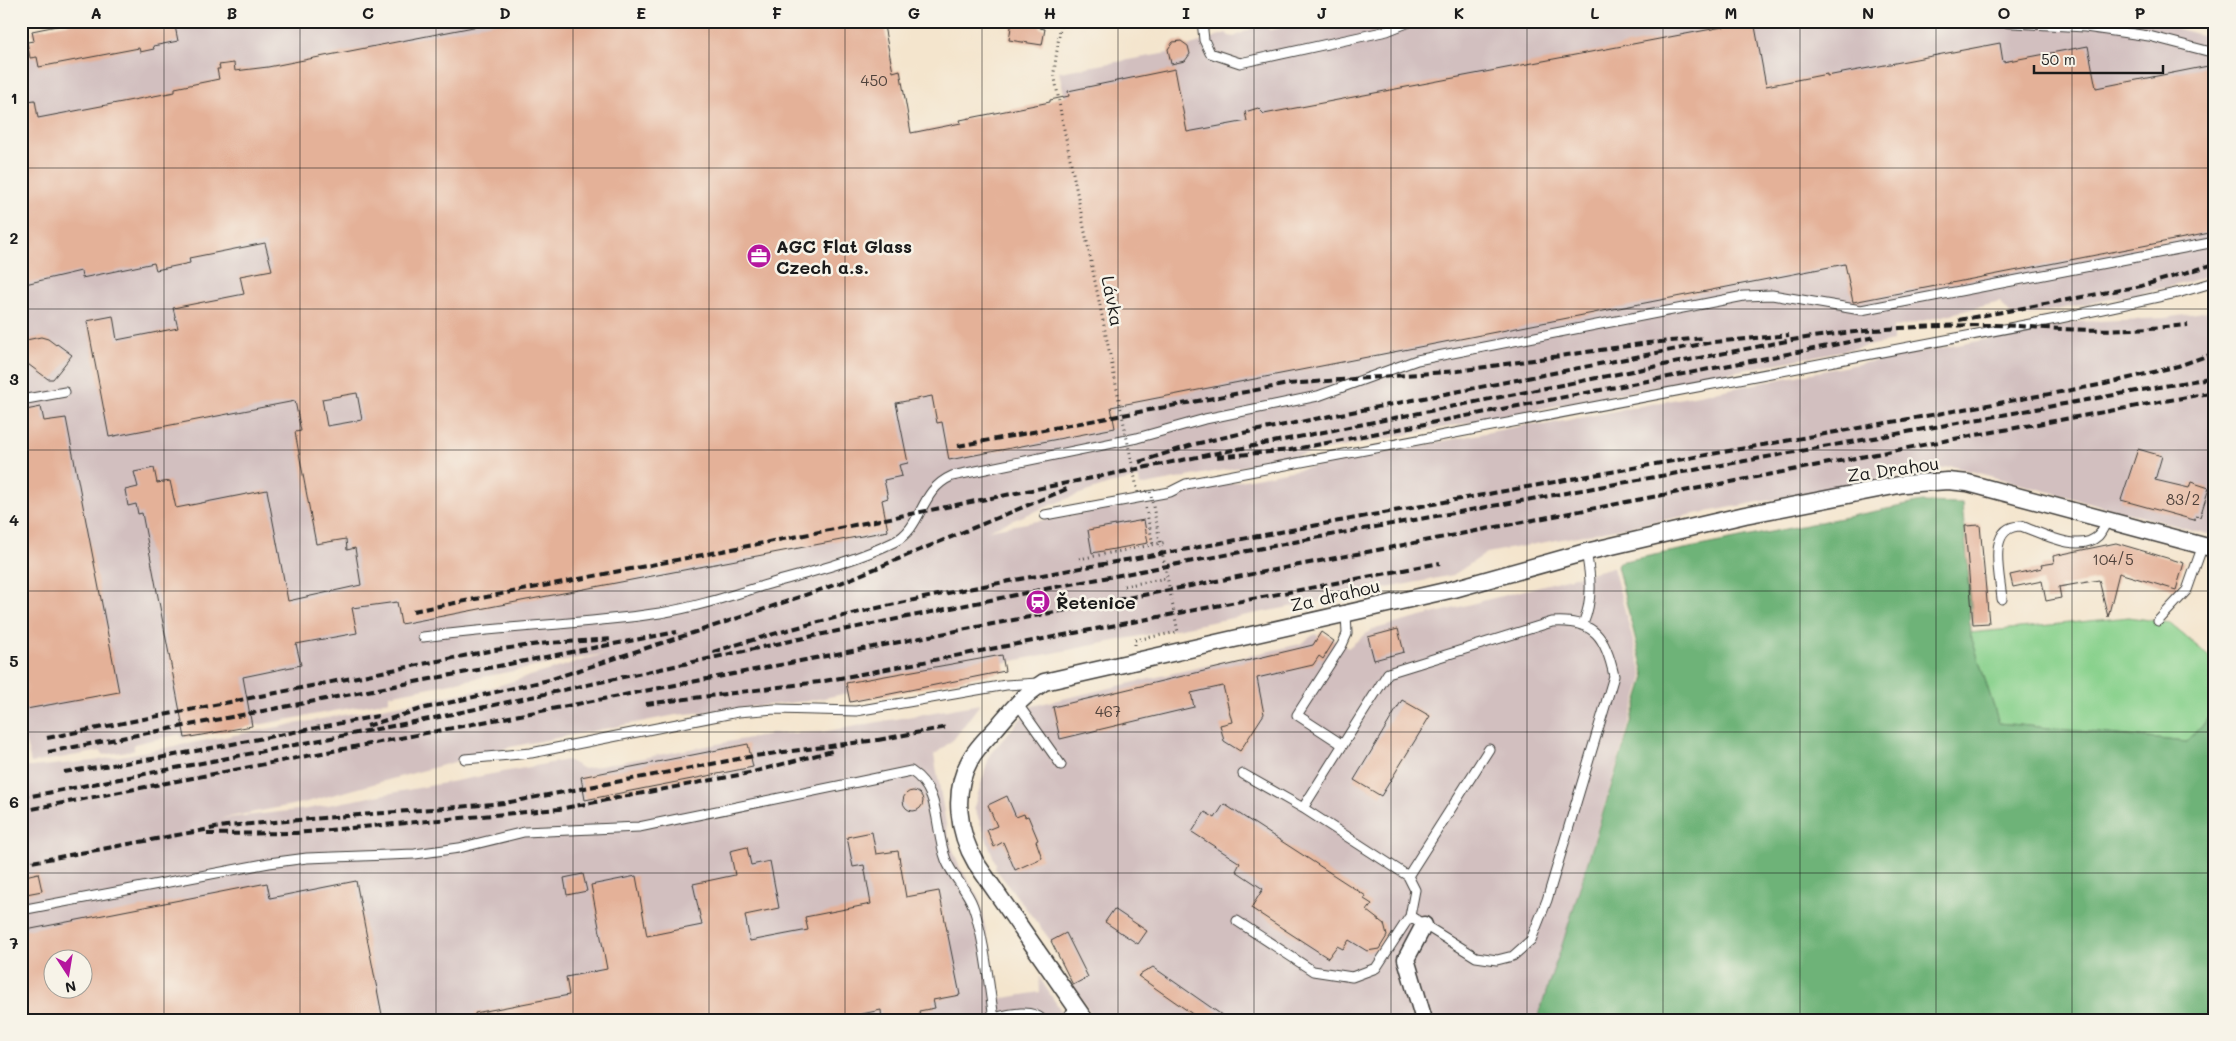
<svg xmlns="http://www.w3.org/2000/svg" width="2236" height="1041" viewBox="0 0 2236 1041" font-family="Mali,sans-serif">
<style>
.industrial{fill:#d2bfbf;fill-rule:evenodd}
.green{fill:#88d18c;stroke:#527654}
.forest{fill:#6eb378;stroke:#45684a}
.building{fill:#e4b198;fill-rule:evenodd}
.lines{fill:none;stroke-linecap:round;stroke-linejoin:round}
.service-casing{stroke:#3c3a37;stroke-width:11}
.minor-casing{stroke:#3c3a37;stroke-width:19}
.path{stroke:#3c3a37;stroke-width:3;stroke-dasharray:1 4;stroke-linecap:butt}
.service{stroke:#fff;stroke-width:9}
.minor{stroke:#fff;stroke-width:16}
.rail{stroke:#1c1c1c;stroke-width:4;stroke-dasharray:8 4;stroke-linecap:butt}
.path-bridge{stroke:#3c3a37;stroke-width:3;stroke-dasharray:1 4;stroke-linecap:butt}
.grid{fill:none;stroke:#1c1c1c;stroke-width:1;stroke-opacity:0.55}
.labels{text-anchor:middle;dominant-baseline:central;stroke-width:5;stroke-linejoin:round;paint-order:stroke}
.number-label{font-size:15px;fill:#4e413b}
.poi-label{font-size:18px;font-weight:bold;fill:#1c1c1c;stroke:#f7f3e8;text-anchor:start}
.street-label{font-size:18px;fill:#1c1c1c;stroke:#f7f3e8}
.neatline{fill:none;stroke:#1c1c1c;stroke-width:2}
.grid-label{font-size:16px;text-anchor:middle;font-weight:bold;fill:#1c1c1c}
</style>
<rect width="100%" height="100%" fill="#f7f3e8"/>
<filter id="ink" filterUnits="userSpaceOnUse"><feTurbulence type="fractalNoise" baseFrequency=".02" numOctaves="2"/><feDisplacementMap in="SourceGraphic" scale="10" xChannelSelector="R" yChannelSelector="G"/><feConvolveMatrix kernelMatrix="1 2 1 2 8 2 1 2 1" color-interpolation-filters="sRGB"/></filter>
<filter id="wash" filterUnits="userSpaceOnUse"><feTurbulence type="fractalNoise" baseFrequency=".0096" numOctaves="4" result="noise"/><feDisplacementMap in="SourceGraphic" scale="20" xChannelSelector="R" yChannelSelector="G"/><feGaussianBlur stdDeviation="1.12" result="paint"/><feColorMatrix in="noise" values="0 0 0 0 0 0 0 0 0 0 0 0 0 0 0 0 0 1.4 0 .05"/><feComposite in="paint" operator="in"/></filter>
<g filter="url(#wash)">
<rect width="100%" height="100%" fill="#f4e5cd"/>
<!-- industrial -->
<path class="industrial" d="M81,21H260L261,24L274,21H883L905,134L961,123L1035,140L1069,96L1065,97L1059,72L1168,53L1173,42L1181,41L1188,46L1226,33L1229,36L1234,37L1261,24L1270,30L1314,21H2150L2215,39V272L2189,282L2142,293L2014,318L2000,302L1893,328V341L1140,486L1139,478L1109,484L1074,496L988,530L1181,495L1189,491L1531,424L1543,425L2076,322L2166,318L2215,310V536L1952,466L1487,553L1453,575L808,701L676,715L510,747L303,803L218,819L307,809L567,760L584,769L771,734L822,732L980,704L954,739L934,755L948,836L959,866L979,897L999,999L1040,992L1039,977L1067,1020H21V768L94,761L490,688L607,653L389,695V701L182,739L180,734L134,744V750L103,755L101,751L31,763L24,735H21V60L30,58L27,42L34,41L32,31ZM52,958H82V988H52Z
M1613,567L1643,677L1559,955L1537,1020H1095L1073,985L1051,941L995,868L996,864L974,807L990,754L1032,706L1300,644L1315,634L1319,636L1321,632L1348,648L1371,630Z"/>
<!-- green -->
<path class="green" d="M2129,617L2169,623L2215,661V710L2187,742L1999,723L1970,633Z"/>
<!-- forest -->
<path class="forest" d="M1922,502L1962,503L1973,624L1968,578L1970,633L1999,723L2187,742L2215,710V1020H1537C1545,998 1550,976 1559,955L1645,677L1617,566L1619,562Z"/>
<g id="blocks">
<!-- building -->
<path class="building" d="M81,21H174L178,41L153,46L154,49L140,52L139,48L39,67L37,57L30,58L27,42L34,41L32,31Z
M504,21H883L893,72L900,70L911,133L961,123L960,120L1050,102V100L1069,96L1068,91L1175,69L1187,132L1247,121L1245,112L1258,108L1264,114L1754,21L1766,86L1827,74V76L2000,43L2003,62L2088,46L2096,88L2208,66L2210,80L2215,79V232L1853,302L1845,264L1111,407L1115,428L949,460L942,422L937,423L932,396L896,403L908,463L899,465L902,476L884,480L888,498L882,500L888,531L401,624L397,602L352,608L357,633L296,644L301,665L243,677L252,726L185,738L142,513L138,514L136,504L128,506L125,490L138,487L134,472L154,468L157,483L170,481L176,508L267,490L288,601L361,585L355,548L347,550L346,539L316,544L295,432L301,431L295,401L109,437L87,321L113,316L117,340L178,328L173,308L244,294L240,276L272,270L265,243L189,258L190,263L156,270L154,263L82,278L81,271L21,285V102L35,100L38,118L175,92V88L219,79L217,69H220L219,65L234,63L235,71L268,67ZM357,393L362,420L327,426L322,399Z
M1012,21H1041L1040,28L1045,29L1042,45L1009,40Z
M1181,41L1188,46L1190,54L1185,61L1171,64L1168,49L1173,42Z
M41,337L48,339L56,345L57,344L72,355L53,379H48L21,359V341Z
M41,407L44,421L66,418L119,692L21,710V411Z
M2138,449L2162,456L2155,480L2189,488L2191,482L2209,488L2200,517L2196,516L2194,520L2121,500Z
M1144,520L1148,543L1092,553L1088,530Z
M1980,525L1989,623L1973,624L1965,526Z
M2116,543L2184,563L2176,590L2119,573L2108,617L2099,580L2059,587L2061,598L2046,601L2042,581L2013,587L2010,575L2042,568L2041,565L2054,563L2053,556Z
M1398,629L1404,652L1374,660L1368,637Z
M1321,632L1334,641L1323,659L1319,656L1313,665L1257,678L1264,714L1240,751L1224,741L1220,725L1232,722L1223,686L1191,693L1194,707L1060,739L1053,707L1313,645Z
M1002,655L1005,671L850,702L846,683Z
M1402,700L1430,716L1381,796L1354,780Z
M748,744L753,767L585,800L581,777Z
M903 801a10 10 0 1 1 20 0a10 10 0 1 1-20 0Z
M1007,796L1016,817L1024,814L1025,817L1028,816L1038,840L1036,841L1042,858L1015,870L1003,842L994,847L987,830L997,826L988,805Z
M1224,804L1366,896L1364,899L1372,904L1367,911L1384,924L1387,936L1379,949L1367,951L1349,940L1343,949L1337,946L1328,958L1251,908L1263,889L1236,871L1240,863L1192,832L1205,812L1215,818Z
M872,832L876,854L898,851L906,897L939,891L960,995L933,1000L935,1008L919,1011L921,1020H882L881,1010L833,1020H476L475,1013L569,995L566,977L607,969L591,885L636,876L647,936L702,925L693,884L735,875L730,851L747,847L751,865L770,861L779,908L745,915L750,941L808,930L805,917L871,904L864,865L853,867L847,837Z
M38,873L42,891L21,895V877Z
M583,874L587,891L567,895L564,878Z
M356,881L383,1020H21V931L267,883L270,898ZM52,958H82V988H52Z
M1114,909L1147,931L1138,944L1105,922Z
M1066,933L1088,977L1073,985L1051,941Z
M1153,967L1229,1020H1201L1138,976Z"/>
</g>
</g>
<g filter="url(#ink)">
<use href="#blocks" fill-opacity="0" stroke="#3c3a37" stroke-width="1"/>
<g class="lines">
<defs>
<path id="service" d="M1202,21L1204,40L1210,53L1240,63L1387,31L1412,21
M1980,21L2085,27L2149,36L2215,53
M21,400L65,392
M1045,515L1170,492L1186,484L2056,319L2181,292L2215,282
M2002,599C2000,575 1986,526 2021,526C2041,533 2079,554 2098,536C2102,532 2105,524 2108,519
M2158,621L2187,590L2203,545
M1583,624C1593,600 1591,577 1586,552
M423,637C502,626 581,625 660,613C697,607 733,595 769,584C811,572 855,561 894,542C924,527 918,491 952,476L1137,438L1205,419L1318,396L1417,360L1744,296L1772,295L1861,310L2215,242
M1017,703L1061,765
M1343,745L1297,715L1342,645L1347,634L1346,613
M465,759L531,753L738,712L775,709L856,711L1006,685L1038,683
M1303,808L1388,673L1552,622C1595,619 1606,638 1614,676L1547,900L1531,940L1513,956L1497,960L1476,957L1410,916
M1408,876L1489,749
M21,910L269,863L307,858L415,854L459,848L524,832L639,827L911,771C942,791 934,828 946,860C952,876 967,889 973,906C985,941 988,981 994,1018
M1237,921L1313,971L1352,977L1376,968L1410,916L1415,890L1408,876L1303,808L1243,774
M985,1020C1001,1017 1029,1006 1043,1020
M1063,1020L1076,1009"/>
<path id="minor" d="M1085,1020L976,863C958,833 952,792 970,760C976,748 988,737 997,727C1012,709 1024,695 1044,682L1454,589L1586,552L1745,515L1904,484L1948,481L1968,483L2215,549
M1424,1020L1406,959L1424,925"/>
</defs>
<!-- service casing -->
<use href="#service" class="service-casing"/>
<!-- minor casing -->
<use href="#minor" class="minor-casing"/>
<!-- path -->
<path class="path" d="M1061,21L1054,72L1061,114
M21,26L29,21
M1146,508L1153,545
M1079,559L1167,542
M1124,586L1167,578
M1135,645V640L1178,632"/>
<!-- service -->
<use href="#service" class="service"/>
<!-- minor -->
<use href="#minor" class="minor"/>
<!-- rail -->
<path class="rail" d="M1959,320L2141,286L2215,264
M958,446L1288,384L1458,371L1648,343L1705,338
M1217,457L1290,450L1875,337
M1139,462L1195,444L1243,433L1713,342L1789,335
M413,611C873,523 1332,429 1792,340C1857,330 1924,325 1990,325C2014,325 2038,328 2062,329C2104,331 2146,329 2188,325
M713,652C876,600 1052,574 1221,543C1515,488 1810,437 2105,384L2178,366L2215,353
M646,704L819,682L1440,563
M367,726L421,709L549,680L747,615L843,582L1069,488
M47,738L494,650L548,643L612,639
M878,740L947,727
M48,752L677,632
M64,772L159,758L378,716
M21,798L434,718L818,635L1035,591L1347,532L2215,377
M21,811L1954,439L2215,392
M207,834L296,833L559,809L749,773L832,751
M21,864L226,826L505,803L754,756L884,739"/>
<!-- path-bridge -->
<path class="path-bridge" d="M1061,114L1138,493L1150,491L1178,632"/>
</g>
</g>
<!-- grid -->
<path class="grid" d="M164,21V1020M300,21V1020M436,21V1020M573,21V1020M709,21V1020M845,21V1020M982,21V1020M1118,21V1020M1254,21V1020M1391,21V1020M1527,21V1020M1663,21V1020M1800,21V1020M1936,21V1020M2072,21V1020M21,168H2215M21,309H2215M21,450H2215M21,591H2215M21,732H2215M21,873H2215"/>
<!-- icons -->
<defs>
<symbol id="office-disc" viewBox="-11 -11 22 22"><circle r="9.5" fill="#b5179e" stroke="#f7f3e8"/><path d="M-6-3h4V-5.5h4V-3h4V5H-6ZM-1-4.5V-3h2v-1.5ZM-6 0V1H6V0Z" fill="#fff"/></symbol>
<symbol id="station-disc" viewBox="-11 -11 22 22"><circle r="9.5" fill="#b5179e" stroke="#f7f3e8"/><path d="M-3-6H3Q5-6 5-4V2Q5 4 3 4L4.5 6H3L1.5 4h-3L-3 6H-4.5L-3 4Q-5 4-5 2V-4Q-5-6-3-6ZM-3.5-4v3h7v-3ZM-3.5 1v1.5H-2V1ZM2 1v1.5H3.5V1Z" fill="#fff"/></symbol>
</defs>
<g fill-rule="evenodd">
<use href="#office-disc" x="745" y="242" width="28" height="28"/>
<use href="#station-disc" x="1024" y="588" width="28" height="28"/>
</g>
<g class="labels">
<!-- number labels -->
<g class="number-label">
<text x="874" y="80">450</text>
<text x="2183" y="499">83/2</text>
<text x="2113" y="559">104/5</text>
<text x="1108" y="711">467</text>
</g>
<!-- poi labels -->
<g class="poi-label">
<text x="776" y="246">AGC Flat Glass<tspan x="776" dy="21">Czech a.s.</tspan></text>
<text x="1056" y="602">Řetenice</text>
</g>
<!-- street labels -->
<g class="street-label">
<text transform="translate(1113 301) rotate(79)">Lávka</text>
<text transform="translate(1893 469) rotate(-8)">Za Drahou</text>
<text transform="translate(1335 595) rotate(-13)">Za drahou</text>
</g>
</g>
<!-- margin -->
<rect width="2236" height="1041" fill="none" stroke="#f7f3e8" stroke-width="55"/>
<!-- north arrow -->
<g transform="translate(68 974) rotate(168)"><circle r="24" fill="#f7f3e8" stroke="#9f9d96"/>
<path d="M0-4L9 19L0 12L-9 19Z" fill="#b5179e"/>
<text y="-8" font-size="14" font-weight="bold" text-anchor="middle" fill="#1c1c1c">N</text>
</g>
<!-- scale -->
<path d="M2034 65v8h129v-8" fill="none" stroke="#1c1c1c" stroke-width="2.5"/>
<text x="2041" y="65" font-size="15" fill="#1c1c1c" stroke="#f7f3e8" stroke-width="4" paint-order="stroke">50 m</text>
<rect x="28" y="28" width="2180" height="986" class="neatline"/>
<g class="grid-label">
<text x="96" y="19">A</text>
<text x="232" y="19">B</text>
<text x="368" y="19">C</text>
<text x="505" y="19">D</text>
<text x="641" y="19">E</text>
<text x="777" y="19">F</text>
<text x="914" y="19">G</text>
<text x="1050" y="19">H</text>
<text x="1186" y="19">I</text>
<text x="1322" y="19">J</text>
<text x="1459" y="19">K</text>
<text x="1595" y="19">L</text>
<text x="1731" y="19">M</text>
<text x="1868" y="19">N</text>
<text x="2004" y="19">O</text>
<text x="2140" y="19">P</text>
<text x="14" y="104">1</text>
<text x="14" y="244">2</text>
<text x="14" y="385">3</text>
<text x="14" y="526">4</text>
<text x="14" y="667">5</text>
<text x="14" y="808">6</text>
<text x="14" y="949">7</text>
</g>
</svg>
